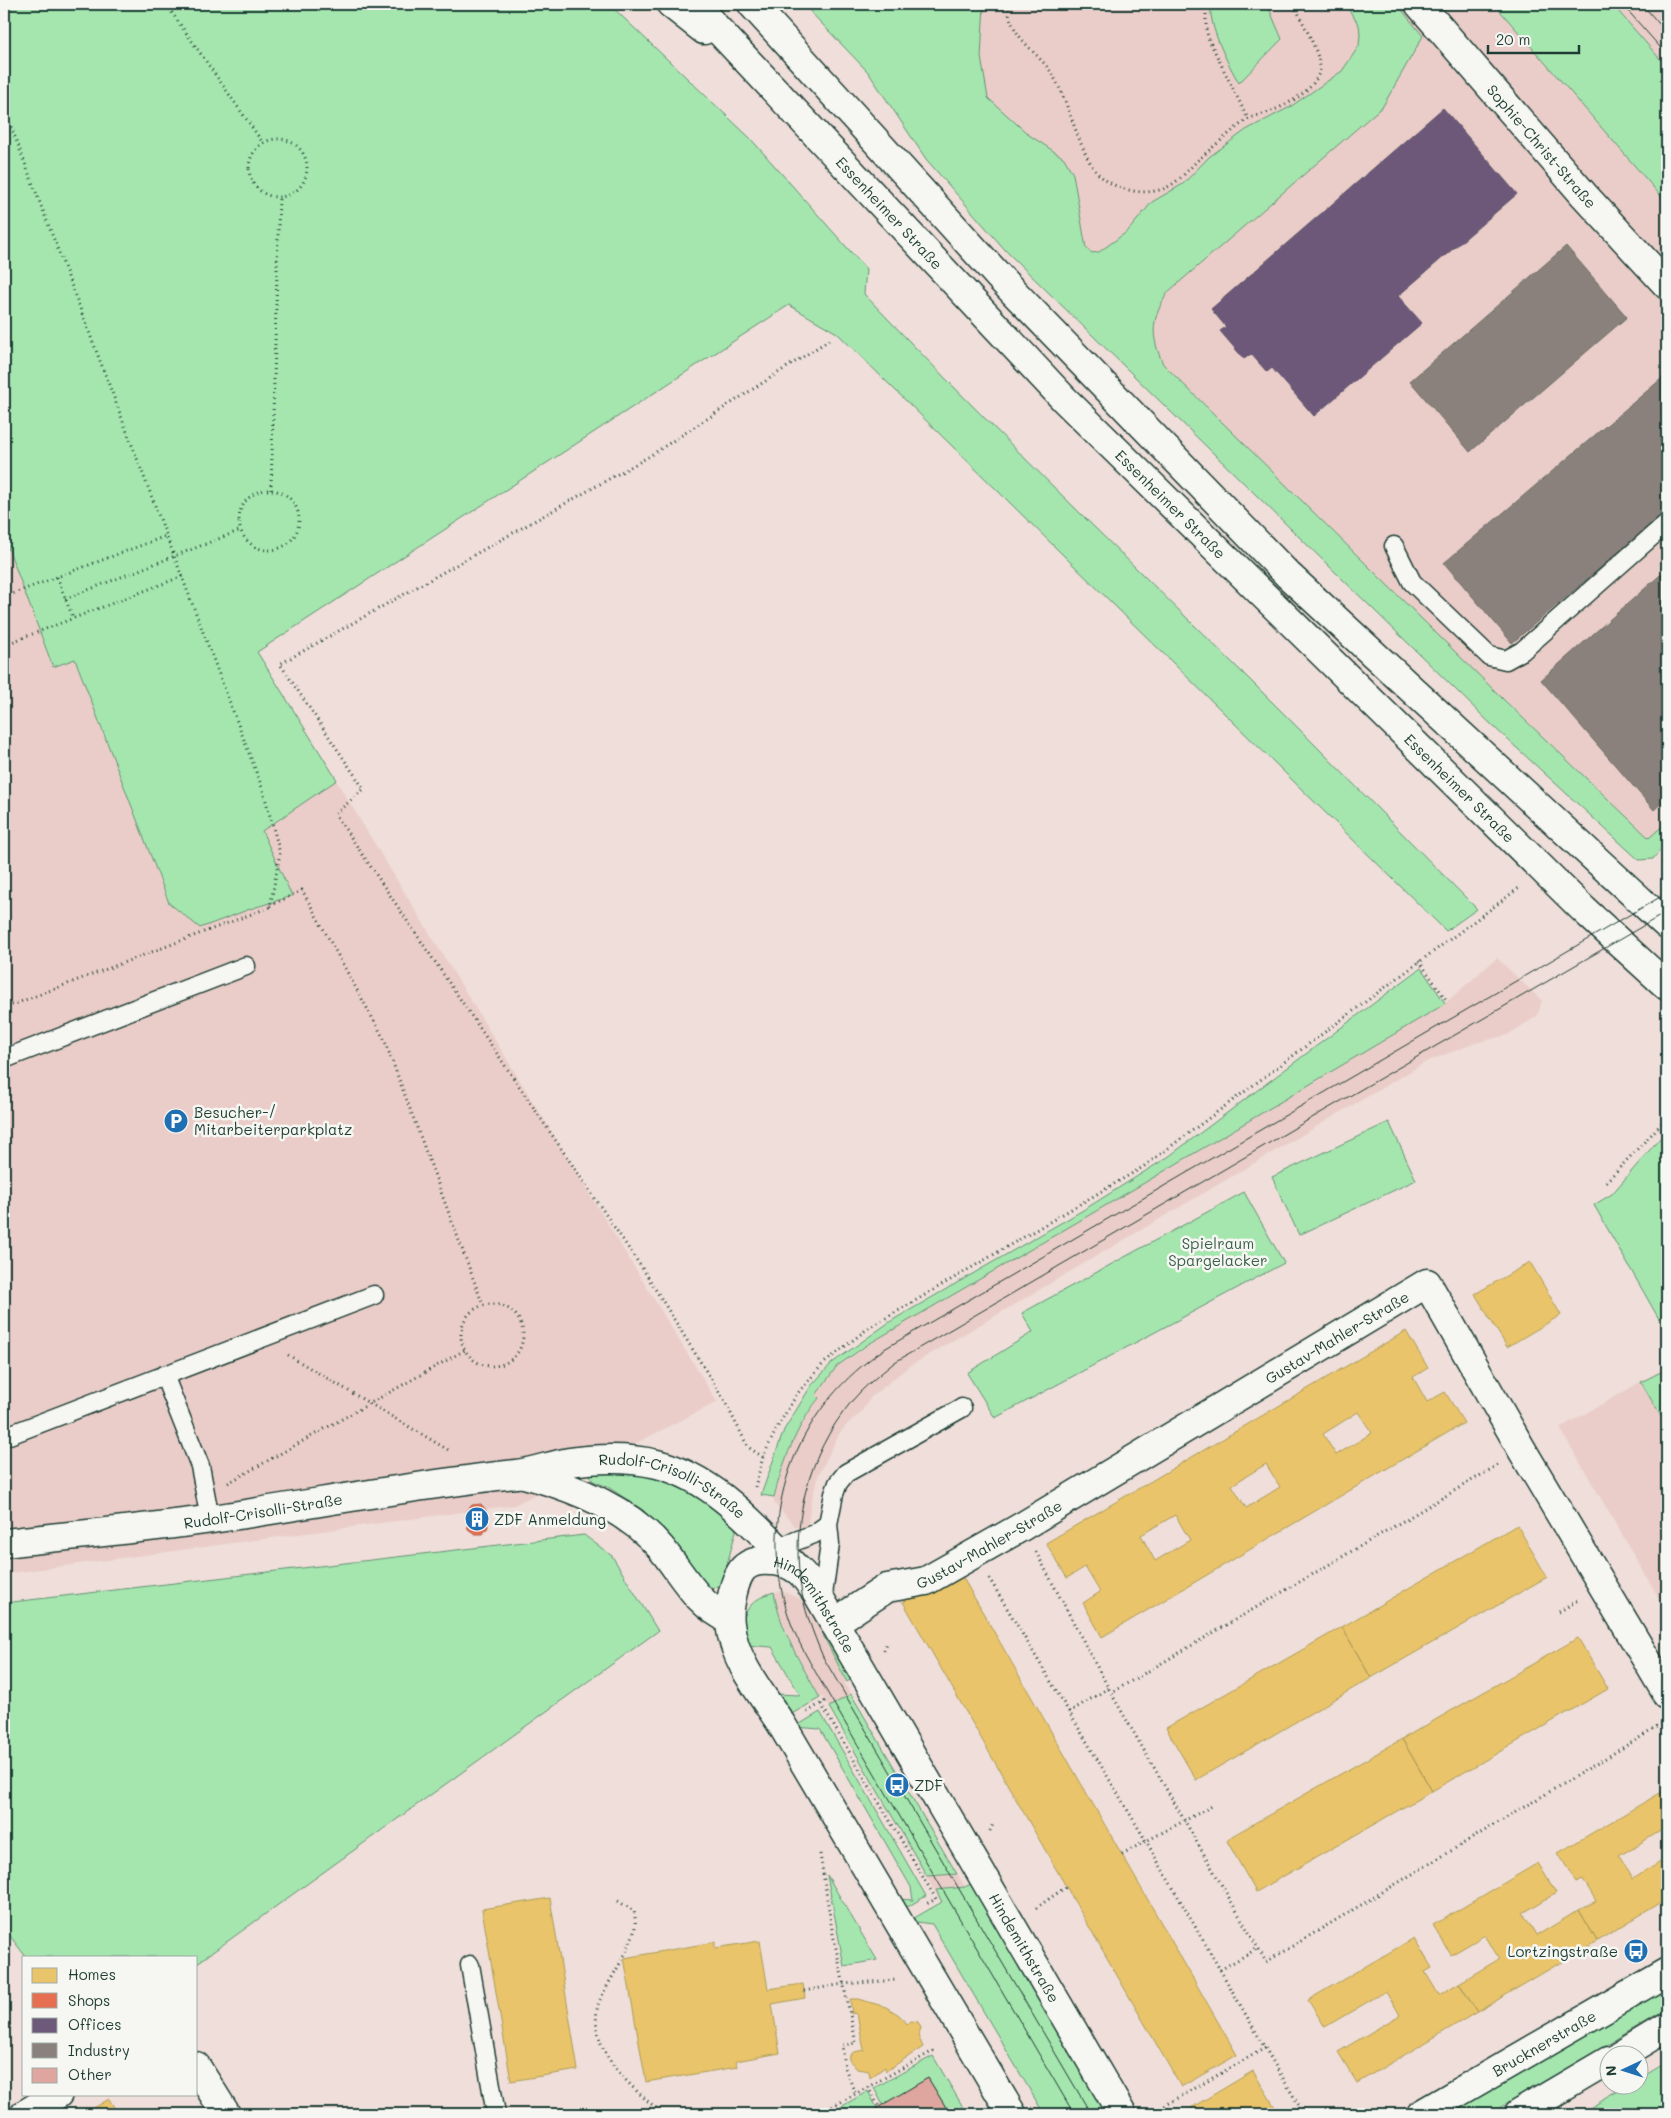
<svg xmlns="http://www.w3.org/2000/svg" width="1671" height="2118" viewBox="0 0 1671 2118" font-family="Mali,sans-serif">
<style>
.built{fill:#eacdc8}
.green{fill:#a5e6af;stroke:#629272}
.homes{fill:#e9c46a;stroke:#ac9c5a;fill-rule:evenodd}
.shops{fill:#e76f51;stroke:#ab6048}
.offices{fill:#6d597a;stroke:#565165}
.industry{fill:#8a817c;stroke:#6a6d66}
.building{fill:#dfa59f;stroke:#1f3d34}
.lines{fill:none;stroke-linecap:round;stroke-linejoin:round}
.service-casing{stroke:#1f3d34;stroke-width:21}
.minor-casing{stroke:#1f3d34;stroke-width:31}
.tertiary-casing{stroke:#1f3d34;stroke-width:31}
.secondary-casing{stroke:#1f3d34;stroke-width:31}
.path{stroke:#1f3d34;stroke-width:3;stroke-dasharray:1 4;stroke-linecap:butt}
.service{stroke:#f6f6f2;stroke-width:18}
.minor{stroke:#f6f6f2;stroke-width:28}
.tertiary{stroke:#f6f6f2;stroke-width:28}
.secondary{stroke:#f6f6f2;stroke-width:28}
.tram{stroke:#1f3d34;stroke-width:1}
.labels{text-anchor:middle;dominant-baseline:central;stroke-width:5;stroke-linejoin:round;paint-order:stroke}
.street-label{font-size:15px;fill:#1f3d34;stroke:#f6f6f2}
.poi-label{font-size:15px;fill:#1f3d34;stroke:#f6f6f2;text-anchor:start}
.park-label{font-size:15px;fill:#3a5f4d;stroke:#f6f6f2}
</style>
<rect width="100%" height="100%" fill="#efded9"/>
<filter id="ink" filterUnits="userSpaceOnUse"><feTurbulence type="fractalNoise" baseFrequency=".02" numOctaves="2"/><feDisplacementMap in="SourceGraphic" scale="10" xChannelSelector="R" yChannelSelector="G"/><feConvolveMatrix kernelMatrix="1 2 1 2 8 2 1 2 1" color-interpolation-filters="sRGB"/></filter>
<g filter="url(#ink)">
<!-- built -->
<path class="built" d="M4,4L789,305L257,652L717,1402L514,1505L4,1574Z
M803,4H1494L1667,203V822L1650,839L1504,699L1494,727L1007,252L926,159L868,72Z
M1612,4H1655L1667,18V67Z
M1497,958L1542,1001L1537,1016L1507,1035L1475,1043L1426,1062L908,1367L871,1397L859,1415L851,1420L839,1434L818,1476L811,1502L807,1529L796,1527L774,1503V1497L786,1455L801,1425L819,1398L816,1396L837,1366L895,1328L1151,1179L1443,1005Z
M1667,1367V1612L1560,1428Z
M782,1591L809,1603L847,1682L845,1684L847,1688L1100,2114L941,1902L823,1697L820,1698L798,1659L776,1606L774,1592Z"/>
<!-- green -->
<path class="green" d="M4,4H609L749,137L866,269L864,294C989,426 1120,552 1250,680C1326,755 1401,833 1477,909L1446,931L837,333L789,305L257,652L337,780L262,831L292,896L250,909L200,928L169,903L75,659L53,667L4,537Z
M803,4H984L981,57L988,98L1029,135L1064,158L1073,174L1086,248L1092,253L1099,252L1128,231L1152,202L1183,184L1209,157L1246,130L1290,107L1342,71L1359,46L1360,34L1359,25L1345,4H1397L1423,36L1383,106L1168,292C1151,320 1150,334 1163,364L1503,699L1649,838L1667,822V842L1653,859L1639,860L1494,727L1007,252L926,159L868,72Z
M1211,4H1267L1282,39L1239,83C1228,64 1208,26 1211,4Z
M1494,4H1612L1667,67V203Z
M1421,968L1445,1003L1443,1005L1151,1179L867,1345L837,1366L816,1395L819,1398C796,1427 783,1462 774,1497L761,1495L784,1430L811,1386L832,1363L891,1321L1085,1209L1168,1157Z
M1389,1122L1416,1180L1299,1235L1272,1177Z
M1667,1130V1333L1594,1205L1612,1194Z
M1244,1192L1284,1263L995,1418L967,1373L1033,1332L1022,1313Z
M1667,1369V1427L1641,1382Z
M593,1471C608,1472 624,1471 639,1473C669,1478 696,1493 719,1512C725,1517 734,1523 736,1531L722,1583L709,1591L673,1541L643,1510L608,1487L593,1481L590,1476Z
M584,1535L612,1556L658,1631L196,1964V1957H26L4,1928V1603Z
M774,1592C780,1630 801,1664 820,1698L788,1716L775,1694L800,1695L772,1647L745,1645C738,1617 747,1600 774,1592Z
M814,1608L856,1676L847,1682L824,1637Z
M851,1694L944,1852L957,1874L927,1876L920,1864L829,1707Z
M820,1712L926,1896L902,1910L896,1899L913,1900L911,1887L820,1729L795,1727Z
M827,1875L877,1960L844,1966Z
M976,1881L1112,2114H1044L932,1924L909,1921L942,1902L936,1890L965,1887Z
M1667,1988V2009L1489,2114H1448Z
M933,2056L967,2114H950L928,2078L883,2105L874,2088Z
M1667,2062V2114H1579L1628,2086H1638L1639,2079Z
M868,2091L877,2108L867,2114H829Z"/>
<!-- homes -->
<path class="homes" d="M1530,1262L1561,1315L1507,1347L1475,1294Z
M1406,1331L1428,1368L1413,1377L1427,1402L1445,1392L1464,1423L1102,1637L1083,1603L1100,1592L1085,1567L1067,1578L1046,1543ZM1358,1412L1372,1433L1336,1455L1323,1434ZM1266,1464L1280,1487L1246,1508L1232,1485ZM1175,1515L1190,1540L1155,1561L1141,1535Z
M1517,1525L1547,1577L1371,1678L1342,1627Z
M959,1571L1237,2055L1181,2087L903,1602Z
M1342,1627L1371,1678L1196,1780L1166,1728Z
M1578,1638L1608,1689L1432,1791L1402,1739Z
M1402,1739L1432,1791L1256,1892L1227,1841L1232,1836Z
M1667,1789V1827L1619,1856L1633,1879L1667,1858V1899L1597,1941L1579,1910L1596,1901L1583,1879L1576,1882L1558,1853Z
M1538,1863L1556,1893L1523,1913L1536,1936L1579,1910L1597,1941L1477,2012L1459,1983L1499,1959L1485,1935L1451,1955L1433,1925Z
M550,1898L578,2070L511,2081L482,1909Z
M1414,1938L1432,1968L1425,1972L1439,1995L1459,1983L1477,2012L1357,2083L1338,2052L1400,2015L1386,1991L1325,2027L1308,2000Z
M760,1941L768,1989L803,1984L805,1998L772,2004L780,2053L736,2061L737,2067L646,2082L624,1958L715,1942V1948Z
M850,1999H858L886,2007L899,2015L907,2024L910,2021L918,2022L921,2028L918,2036L923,2047L886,2071L885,2067L870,2078L869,2071L857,2069L849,2060L850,2055L854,2052L864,2050L857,2014L850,2013H852Z
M1253,2071L1279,2114H1194L1191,2108Z
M109,2099L118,2114H84Z"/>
<!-- shops -->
<path class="shops" d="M481,1504L486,1510L488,1527L483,1534H475L468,1529L466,1512L472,1505Z"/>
<!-- offices -->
<path class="offices" d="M1443,108L1517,194L1398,296L1422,323L1314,416L1272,368L1267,372L1251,354L1244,359L1220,331L1226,327L1211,309Z"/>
<!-- industry -->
<path class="industry" d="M1566,246L1627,317L1470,452L1410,381Z
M1667,374V511L1512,643L1444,563Z
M1667,569V798L1654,810L1541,680Z"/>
<!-- building -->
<path class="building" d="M928,2078L950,2114H867L877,2108Z"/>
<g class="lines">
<defs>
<path id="service" d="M1394,546L1412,582L1489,656L1506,660L1522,651L1667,523
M4,1059L246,966
M164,1375L200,1466L210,1519
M4,1437L374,1295
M770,1551L814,1534L828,1524
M822,1602L830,1544L828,1524L834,1494L838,1483L846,1473L962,1408
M470,1965L496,2114"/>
<g id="minor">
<path id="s1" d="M1419,4L1584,195L1667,285"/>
<path d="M524,1474C574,1487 627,1508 661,1548C683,1575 696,1604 729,1619"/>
<path id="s2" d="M4,1543C73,1535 143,1529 212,1519C314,1504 414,1485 516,1474C534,1472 551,1465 569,1462C598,1458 629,1457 657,1464C716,1479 755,1527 796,1568"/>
<path id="s3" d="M834,1623L887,1588L926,1581L1023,1526L1427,1283L1522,1450L1667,1694"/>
<path d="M196,2066L226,2114"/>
<path d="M25,2114L58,2094"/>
<path id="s4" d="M1012,2114L782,1725C762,1694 734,1662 730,1624C728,1610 734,1576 745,1567C752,1561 762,1560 771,1561C781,1561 791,1565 799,1571C806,1577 812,1587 818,1595L1122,2114"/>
</g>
<g id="tertiary">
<path d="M1619,2056L1667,2027"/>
<path id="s5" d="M1421,2114L1667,1972"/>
<path d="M1518,2114L1608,2061"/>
</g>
<g id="secondary">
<path d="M671,4L704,30"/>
<path id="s6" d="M694,4L1064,399L1584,910L1667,986"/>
<path d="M752,4L1002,280L1288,575L1667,925"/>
</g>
</defs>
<!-- service casing -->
<use href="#service" class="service-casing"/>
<!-- minor casing -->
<use href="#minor" class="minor-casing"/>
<!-- tertiary casing -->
<use href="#tertiary" class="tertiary-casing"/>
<!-- secondary casing -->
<use href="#secondary" class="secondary-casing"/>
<!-- path -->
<path class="path" d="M166,4L263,143
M1008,4C1009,40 1042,53 1055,79C1070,107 1076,139 1092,166C1106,188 1139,197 1163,189C1177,184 1188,170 1198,160C1213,147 1228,134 1245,121C1252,116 1261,115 1269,112C1287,105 1312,92 1319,73C1325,60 1300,19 1294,4
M1206,4V29L1209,40L1248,119
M4,108L263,790L280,853L270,907L4,1008
M249 168a29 29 0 1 1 58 0a29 29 0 1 1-58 0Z
M271,490L279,198
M239 520a30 30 0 1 1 60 0a30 30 0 1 1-60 0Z
M57,577L73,618
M4,597L166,536
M65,599L241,530
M4,645L183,576
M270,906L302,890L384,1039L483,1305
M1419,961L1447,1001
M1606,1182L1667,1118
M461 1335a31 31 0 1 1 62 0a31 31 0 1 1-62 0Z
M288,1355L450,1451
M763,1457L748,1447L724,1400L646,1274L335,814L364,789L280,664L648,457L829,340
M1498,1465L1111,1693L1266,1962L1664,1723
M228,1483L465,1350
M755,1487L763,1457L778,1426L797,1394L823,1364L867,1329L1143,1167L1519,888
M1036,1552L1111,1693
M989,1578L1146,1841L1265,2048L1159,2109
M1559,1612L1578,1600
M884,1650L887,1643
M821,1704L936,1899L924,1905
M807,1712L825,1701
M1069,1712L1109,1688
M990,1831L993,1824
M820,1854L832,1929L856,2043L842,2045L845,2068L855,2093
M1122,1854L1214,1805
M618,1901L634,1911C638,1929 632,1938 625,1954C619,1966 601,1995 598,2005C587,2051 632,2088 663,2114
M1036,1908L1066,1887
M1220,1970L1258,1948
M804,1991L843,1984L896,1980
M1265,2048L1304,2114
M868,2087L879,2107
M819,2114L935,2050"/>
<!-- service -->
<use href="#service" class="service"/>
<!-- minor -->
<use href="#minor" class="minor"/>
<!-- tertiary -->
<use href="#tertiary" class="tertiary"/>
<!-- secondary -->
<use href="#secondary" class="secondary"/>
<!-- tram -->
<path class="tram" d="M1622,4L1667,55
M1642,4L1667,33
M1074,2114L820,1680C807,1657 793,1634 786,1608C757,1507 799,1405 886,1348L1667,893
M1091,2114L823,1657C813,1633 803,1608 800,1581C791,1513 813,1442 860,1392C871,1381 883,1372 895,1362L1310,1119L1667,912"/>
</g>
</g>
<!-- icons -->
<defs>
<symbol id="parking-disc" viewBox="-11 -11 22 22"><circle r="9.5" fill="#1f6fb2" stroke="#f6f6f2"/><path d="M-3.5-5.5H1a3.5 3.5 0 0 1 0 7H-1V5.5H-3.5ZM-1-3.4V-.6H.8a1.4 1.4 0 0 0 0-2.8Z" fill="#fff"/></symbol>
<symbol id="building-disc" viewBox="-11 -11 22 22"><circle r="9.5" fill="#1f6fb2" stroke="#f6f6f2"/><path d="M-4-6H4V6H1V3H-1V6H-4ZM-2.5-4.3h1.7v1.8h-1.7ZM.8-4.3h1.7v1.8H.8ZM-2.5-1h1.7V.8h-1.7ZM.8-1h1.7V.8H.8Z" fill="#fff"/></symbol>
<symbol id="bus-disc" viewBox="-11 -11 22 22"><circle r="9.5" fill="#1f6fb2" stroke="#f6f6f2"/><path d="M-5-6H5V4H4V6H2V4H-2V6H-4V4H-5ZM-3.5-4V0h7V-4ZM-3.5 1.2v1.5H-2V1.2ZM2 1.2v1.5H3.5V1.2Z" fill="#fff"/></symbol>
</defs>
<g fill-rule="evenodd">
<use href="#parking-disc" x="162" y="1107" width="28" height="28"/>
<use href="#building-disc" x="463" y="1505" width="28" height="28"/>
<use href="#bus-disc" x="883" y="1771" width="28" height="28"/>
<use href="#bus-disc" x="1622" y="1937" width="28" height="28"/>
</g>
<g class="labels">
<!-- street labels -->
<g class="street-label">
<text stroke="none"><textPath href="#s1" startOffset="188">Sophie-Christ-Straße</textPath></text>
<text stroke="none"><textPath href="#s6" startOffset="286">Essenheimer Straße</textPath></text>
<text stroke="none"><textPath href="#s6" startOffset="691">Essenheimer Straße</textPath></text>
<text stroke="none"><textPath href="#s6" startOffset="1096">Essenheimer Straße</textPath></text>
<text stroke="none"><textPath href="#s3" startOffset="581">Gustav-Mahler-Straße</textPath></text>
<text stroke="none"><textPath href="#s2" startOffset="681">Rudolf-Crisolli-Straße</textPath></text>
<text stroke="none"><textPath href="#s2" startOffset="261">Rudolf-Crisolli-Straße</textPath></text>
<text stroke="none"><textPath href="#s3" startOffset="176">Gustav-Mahler-Straße</textPath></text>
<text stroke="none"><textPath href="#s4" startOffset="719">Hindemithstraße</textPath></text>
<text stroke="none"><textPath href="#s4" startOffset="1124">Hindemithstraße</textPath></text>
<text stroke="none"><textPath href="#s5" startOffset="142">Brucknerstraße</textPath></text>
</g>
<!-- poi labels -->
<g class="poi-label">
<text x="194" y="1112">Besucher-/<tspan x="194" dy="17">Mitarbeiterparkplatz</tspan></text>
<text x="494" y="1519">ZDF Anmeldung</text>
<text x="914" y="1785">ZDF</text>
<text x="1618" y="1951" text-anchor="end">Lortzingstraße</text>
</g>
<!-- park labels -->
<g class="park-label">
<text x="1218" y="1243">Spielraum<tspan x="1218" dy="17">Spargelacker</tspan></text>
</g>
</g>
<!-- margin -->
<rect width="1671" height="2118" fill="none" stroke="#f6f6f2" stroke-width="20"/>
<rect x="10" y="10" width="1651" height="2098" fill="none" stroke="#1f3d34" stroke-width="2" filter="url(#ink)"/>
<!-- legend -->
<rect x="22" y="1956" width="175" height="140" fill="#f6f6f2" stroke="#a0aca6"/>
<rect x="32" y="1968" width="25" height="15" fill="#e9c46a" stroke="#a0aca6"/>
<text x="68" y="1980" font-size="15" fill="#1f3d34">Homes</text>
<rect x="32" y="1993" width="25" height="15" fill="#e76f51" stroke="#a0aca6"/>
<text x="68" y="2006" font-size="15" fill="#1f3d34">Shops</text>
<rect x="32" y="2018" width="25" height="15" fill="#6d597a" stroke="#a0aca6"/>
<text x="68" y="2030" font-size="15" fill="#1f3d34">Offices</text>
<rect x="32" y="2043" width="25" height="15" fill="#8a817c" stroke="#a0aca6"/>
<text x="68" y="2056" font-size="15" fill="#1f3d34">Industry</text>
<rect x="32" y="2068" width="25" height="15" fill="#dfa59f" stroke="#a0aca6"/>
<text x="68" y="2080" font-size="15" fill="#1f3d34">Other</text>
<!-- north arrow -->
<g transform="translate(1624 2070) rotate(266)"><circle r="24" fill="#f6f6f2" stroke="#a0aca6"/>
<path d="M0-4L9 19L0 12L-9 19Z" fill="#1f6fb2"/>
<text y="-8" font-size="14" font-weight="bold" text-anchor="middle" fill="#1f3d34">N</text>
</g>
<!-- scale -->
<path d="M1488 45v8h91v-8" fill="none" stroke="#1f3d34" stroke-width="2.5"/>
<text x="1496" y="45" font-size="15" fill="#1f3d34" stroke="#f6f6f2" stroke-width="4" paint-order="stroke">20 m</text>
</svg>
